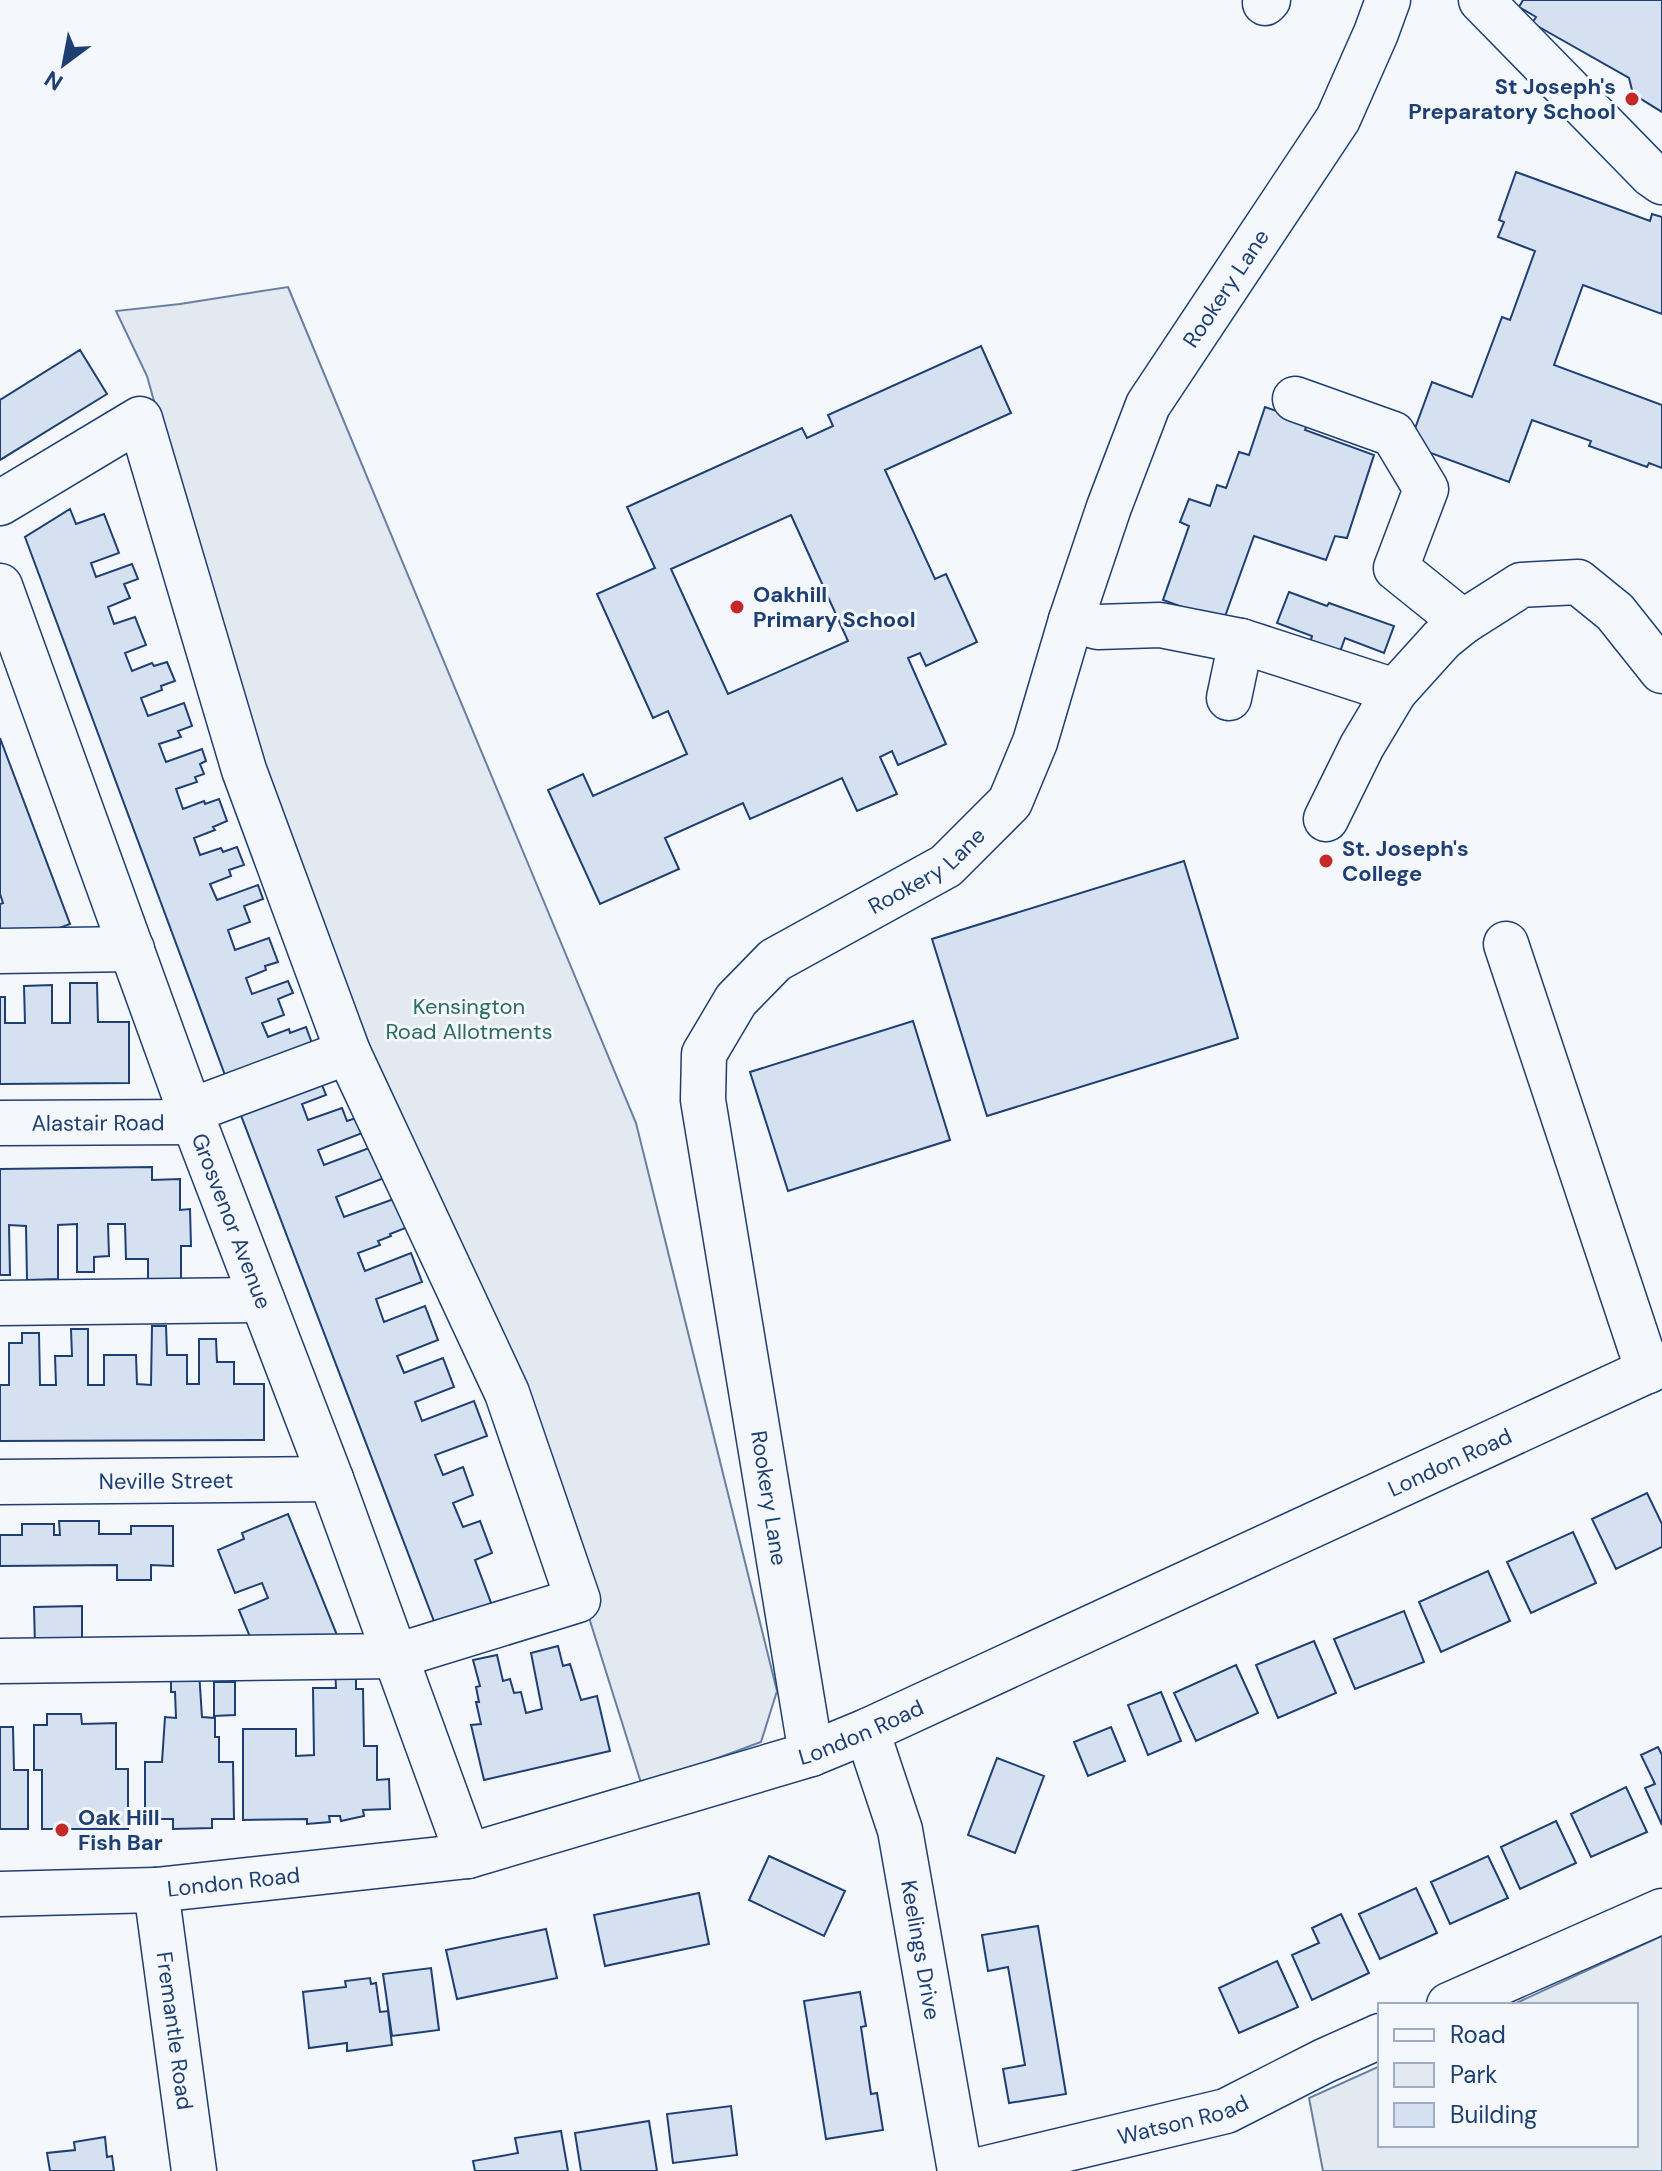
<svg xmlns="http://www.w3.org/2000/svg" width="1662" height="2171" viewBox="0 0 1662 2171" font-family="'DM Sans',sans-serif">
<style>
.green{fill:#e3e9f0;stroke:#687fa3;stroke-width:2}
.building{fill:#d5e0f0;stroke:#1d3f73;stroke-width:2;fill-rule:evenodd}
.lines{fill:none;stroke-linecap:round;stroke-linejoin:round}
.minor-casing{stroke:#1d3f73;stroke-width:47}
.major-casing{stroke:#1d3f73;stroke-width:47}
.minor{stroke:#f4f7fb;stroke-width:44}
.major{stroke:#f4f7fb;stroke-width:44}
.poi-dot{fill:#c62828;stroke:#f4f7fb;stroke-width:3}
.labels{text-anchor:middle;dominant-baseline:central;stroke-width:6;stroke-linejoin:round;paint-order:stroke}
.poi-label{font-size:22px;font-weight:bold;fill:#1d3f73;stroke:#f4f7fb;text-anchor:start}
.street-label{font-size:22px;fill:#1d3f73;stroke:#f4f7fb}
.park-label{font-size:22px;fill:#2c6c60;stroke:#f4f7fb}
</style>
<rect width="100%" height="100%" fill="#f4f7fb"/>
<!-- green -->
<path class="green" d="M288,287L636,1123L777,1691L761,1742L642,1786L517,1389L362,1059L256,766L147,376L116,311L180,304Z
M1662,1936V2171H1323L1309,2098L1380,2066V2145H1636V2005H1512Z"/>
<!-- building -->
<path class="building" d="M1523,0H1662V112L1633,94L1629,78L1532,23L1536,17L1519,7Z
M1516,172L1650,221L1652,214L1662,217V314L1583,285L1554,365L1662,405V468L1649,463L1647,467L1589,446L1591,441L1532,420L1509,482L1409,445L1432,382L1472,397L1502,317L1510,320L1535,251L1498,237L1504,222L1499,220Z
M981,346L1011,413L885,470L935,579L946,574L977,642L926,666L920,653L908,658L946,744L898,765L892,751L880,757L897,794L857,811L842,778L750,819L743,803L665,838L679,869L600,904L548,790L583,774L593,796L687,754L668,711L653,718L597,594L655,568L627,507L802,428L807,438L833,426L828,415ZM791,515L848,641L728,694L671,569Z
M80,350L107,394L0,460V400Z
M1265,407L1308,422L1305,430L1374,455L1347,538L1335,536L1326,560L1254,536L1223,622L1163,600L1189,526L1180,522L1189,499L1210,506L1217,485L1226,488L1239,452L1249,455Z
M70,509L76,524L104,514L119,553L91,563L96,577L132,564L138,579L124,584L130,598L108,607L114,624L135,617L146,645L125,653L132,671L152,663L154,666L167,662L175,681L161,686L162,690L141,698L148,716L184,703L192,726L178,731L181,737L159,744L166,762L202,749L206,761L200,764L204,774L195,777L197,782L176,789L183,809L204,801L205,804L219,799L227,821L213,827L215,830L194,838L200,855L221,848L223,852L237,847L244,865L229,870L231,876L210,884L217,900L258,885L263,899L244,906L250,922L228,930L235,950L269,938L278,962L265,966L266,970L246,978L252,994L288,981L293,993L278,999L284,1015L262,1023L268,1037L289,1029L290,1033L306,1027L313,1046L232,1094L25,537Z
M1289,592L1327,606L1329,603L1394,626L1384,653L1345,638L1337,660L1308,650L1312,636L1277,623Z
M0,738L70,924L18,944L0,938V904L3,903L0,894Z
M1184,861L1238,1038L987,1116L932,939Z
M70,983H97L98,1022H129V1083L0,1084V997H5V1023H25L24,986L52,985V1023H70Z
M913,1021L950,1140L788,1191L750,1072Z
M318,1075L326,1095L302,1104L308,1120L342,1108L347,1121L359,1117L365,1132L318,1150L324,1165L377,1145L389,1176L336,1197L344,1217L402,1196L413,1225L390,1234L391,1236L378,1241L380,1245L358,1253L365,1271L411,1253L422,1282L376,1299L384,1322L425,1306L438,1340L397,1356L404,1373L443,1358L454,1387L415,1402L422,1421L474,1401L487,1436L435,1455L443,1475L463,1467L473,1495L453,1503L463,1527L480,1521L492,1553L475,1560L496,1616L440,1637L237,1105Z
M152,1167V1180L180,1179V1210L190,1209L191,1246H181V1285L148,1286V1259H126L125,1224H108L109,1256L94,1257V1272H77V1224L58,1225V1279L27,1280L26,1226L9,1225L10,1275H0V1169Z
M152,1326H166L167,1355H187V1384H199V1339H216L217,1362H234V1384H264V1440L0,1441V1385H9V1343H22V1333H39L40,1385H56L55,1356H72L71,1329H88V1385H104V1355H136L137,1384L151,1385Z
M1647,1493L1662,1524V1547L1616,1569L1592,1519Z
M288,1514L337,1635L257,1654L239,1610L268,1598L262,1583L235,1593L218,1550L244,1539L242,1533Z
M59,1521H99V1534H131V1526H173V1566L151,1565V1580H117V1565L0,1566V1535H22V1524H54V1535H60Z
M1573,1532L1596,1583L1531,1613L1507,1562Z
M1488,1571L1510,1621L1441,1652L1419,1602Z
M82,1606V1645H35L34,1607Z
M1404,1611L1424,1662L1355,1689L1334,1639Z
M1314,1641L1336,1693L1278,1718L1256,1665Z
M558,1646L563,1666L570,1664L581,1700L597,1696L610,1751L484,1780L471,1725L481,1724L476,1702H479L476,1687L480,1686L473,1660L497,1655L503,1681L510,1679L514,1693L521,1692L526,1713L542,1709L531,1653Z
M1236,1665L1258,1713L1196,1741L1174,1693Z
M335,1667H356V1689H363L364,1746H377V1780L389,1779L390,1809L363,1810L364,1816L341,1821L340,1816H329L330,1822L307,1824V1819L243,1820V1729H296V1756L314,1755L313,1688H336Z
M171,1671H199L202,1717L215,1718V1737H219V1762H233L234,1819H212V1828L173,1829V1819H145V1762H162L165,1717L176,1718L175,1692H171Z
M214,1682H235V1715L214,1716Z
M1161,1692L1181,1741L1148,1755L1128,1705Z
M47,1714H81L82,1724L116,1723V1769H128V1829H42V1770H34V1725H47Z
M0,1727H13L14,1770H28V1829H0Z
M1111,1727L1125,1761L1088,1776L1074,1742Z
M1658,1747L1662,1755V1825L1645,1788L1655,1784L1641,1755Z
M997,1758L1044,1776L1015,1853L968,1835Z
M1626,1787L1647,1832L1591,1857L1571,1814Z
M1556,1821L1576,1863L1520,1889L1501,1847Z
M769,1856L845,1891L824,1936L749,1900Z
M1488,1856L1508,1898L1450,1924L1431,1882Z
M1416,1888L1437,1933L1380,1959L1359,1914Z
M699,1893L709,1944L605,1966L594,1915Z
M1341,1914L1369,1973L1312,2000L1292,1955L1319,1943L1312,1928Z
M1038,1926L1066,2094L1009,2103L1003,2069L1025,2065L1008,1967L988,1971L982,1935Z
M546,1929L557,1978L457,1999L446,1950Z
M1277,1961L1298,2007L1239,2033L1219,1988Z
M431,1968L439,2030L392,2036L383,1974Z
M370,1978L371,1984L376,1983L380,2012L388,2011L392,2045L347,2051V2043L309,2048L303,1992L346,1987L345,1981Z
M860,1992L866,2026L861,2027L871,2094L877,2093L883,2130L826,2139L804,2001Z
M731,2106L737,2155L673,2163L667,2114Z
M649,2121L657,2171H581L575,2133Z
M561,2131L568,2171H475L473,2161L518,2153L515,2138Z
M105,2137L107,2157L112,2156L114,2171H50L47,2153L75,2150L74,2142Z"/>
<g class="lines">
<defs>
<g id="minor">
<path d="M1481,0L1652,175L1662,182"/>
<path d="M1265,3L1268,0"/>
<path d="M1295,399L1393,434L1426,489L1396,568L1463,622"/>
<path d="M0,503L140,419L244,770L348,1052L507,1393L578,1600L396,1656L0,1661"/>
<path id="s1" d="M0,586L194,1122L331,1479L468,1856"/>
<path d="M1071,620L1098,627L1160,625L1241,641L1395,691"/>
<path d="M1229,698L1241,641"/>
<path d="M1326,819L1362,746L1395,691L1442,639L1463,622L1521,585L1578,582L1615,612L1662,671"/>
<path d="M1506,944L1648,1371"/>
<path d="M0,951L132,949"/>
<path d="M190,1111L348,1052"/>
<path id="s2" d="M0,1123L194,1122"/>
<path d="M0,1303L262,1300"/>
<path id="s3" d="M0,1482L331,1479"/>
<path id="s4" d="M867,1731L900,1830L960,2171"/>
<path id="s5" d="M811,1754L703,1100L704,1054L736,1000L775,960L946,866L1010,802L1035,742L1071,620L1109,507L1148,405L1338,119L1376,33L1388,0"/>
<path id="s6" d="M156,1890L194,2171"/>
<path d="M1449,2005L1662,1911"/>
<path id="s7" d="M975,2171L1226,2111L1324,2061L1380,2036"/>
</g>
<g id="major">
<path id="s8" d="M0,1894L156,1890L468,1856L811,1754L867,1731L1662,1364"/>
</g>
</defs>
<!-- minor casing -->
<use href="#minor" class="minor-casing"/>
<!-- major casing -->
<use href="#major" class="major-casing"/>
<!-- minor -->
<use href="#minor" class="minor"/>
<!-- major -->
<use href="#major" class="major"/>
</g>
<!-- markers -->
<g class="poi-dot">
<circle cx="1632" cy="99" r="8"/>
<circle cx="737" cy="607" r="8"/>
<circle cx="1326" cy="861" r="8"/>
<circle cx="62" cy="1830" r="8"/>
</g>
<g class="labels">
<!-- poi labels -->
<g class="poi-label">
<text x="1616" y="86" text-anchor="end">St Joseph's<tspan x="1616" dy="25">Preparatory School</tspan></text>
<text x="753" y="594">Oakhill<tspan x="753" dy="25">Primary School</tspan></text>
<text x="1342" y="848">St. Joseph's<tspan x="1342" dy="25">College</tspan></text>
<text x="78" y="1817">Oak Hill<tspan x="78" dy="25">Fish Bar</tspan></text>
</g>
<!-- street labels -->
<g class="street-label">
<text stroke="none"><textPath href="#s5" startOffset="1674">Rookery Lane</textPath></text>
<text stroke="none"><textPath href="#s5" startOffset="1004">Rookery Lane</textPath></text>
<text stroke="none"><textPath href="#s2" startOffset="98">Alastair Road</textPath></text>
<text stroke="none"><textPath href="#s1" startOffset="676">Grosvenor Avenue</textPath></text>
<text stroke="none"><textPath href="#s8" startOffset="1530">London Road</textPath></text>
<text stroke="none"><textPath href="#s3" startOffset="166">Neville Street</textPath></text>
<text transform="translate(769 1498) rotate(81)">Rookery Lane</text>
<text stroke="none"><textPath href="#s8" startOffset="882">London Road</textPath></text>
<text stroke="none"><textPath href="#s8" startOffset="234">London Road</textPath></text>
<text stroke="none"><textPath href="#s4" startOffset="226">Keelings Drive</textPath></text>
<text stroke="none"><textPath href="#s6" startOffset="142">Fremantle Road</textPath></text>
<text stroke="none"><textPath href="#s7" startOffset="214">Watson Road</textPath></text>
</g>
<!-- park labels -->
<g class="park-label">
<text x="469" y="1006">Kensington<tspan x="469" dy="25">Road Allotments</tspan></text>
</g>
</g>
<!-- legend -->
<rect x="1378" y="2003" width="260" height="144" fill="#f4f7fb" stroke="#9eadc5" stroke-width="2"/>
<rect x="1394" y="2029" width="40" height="12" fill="#f4f7fb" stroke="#9eadc5" stroke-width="2"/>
<text x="1450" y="2043" font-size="24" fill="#1d3f73">Road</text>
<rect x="1394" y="2063" width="40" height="24" fill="#e3e9f0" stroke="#9eadc5" stroke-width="2"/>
<text x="1450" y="2083" font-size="24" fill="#1d3f73">Park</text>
<rect x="1394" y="2103" width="40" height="24" fill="#d5e0f0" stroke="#9eadc5" stroke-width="2"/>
<text x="1450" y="2123" font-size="24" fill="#1d3f73">Building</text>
<!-- north arrow -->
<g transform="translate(64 64) rotate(212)" stroke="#f4f7fb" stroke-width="6" paint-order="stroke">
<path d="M0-6L14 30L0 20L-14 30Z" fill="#1d3f73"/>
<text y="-12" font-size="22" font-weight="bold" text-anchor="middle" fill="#1d3f73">N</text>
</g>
</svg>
